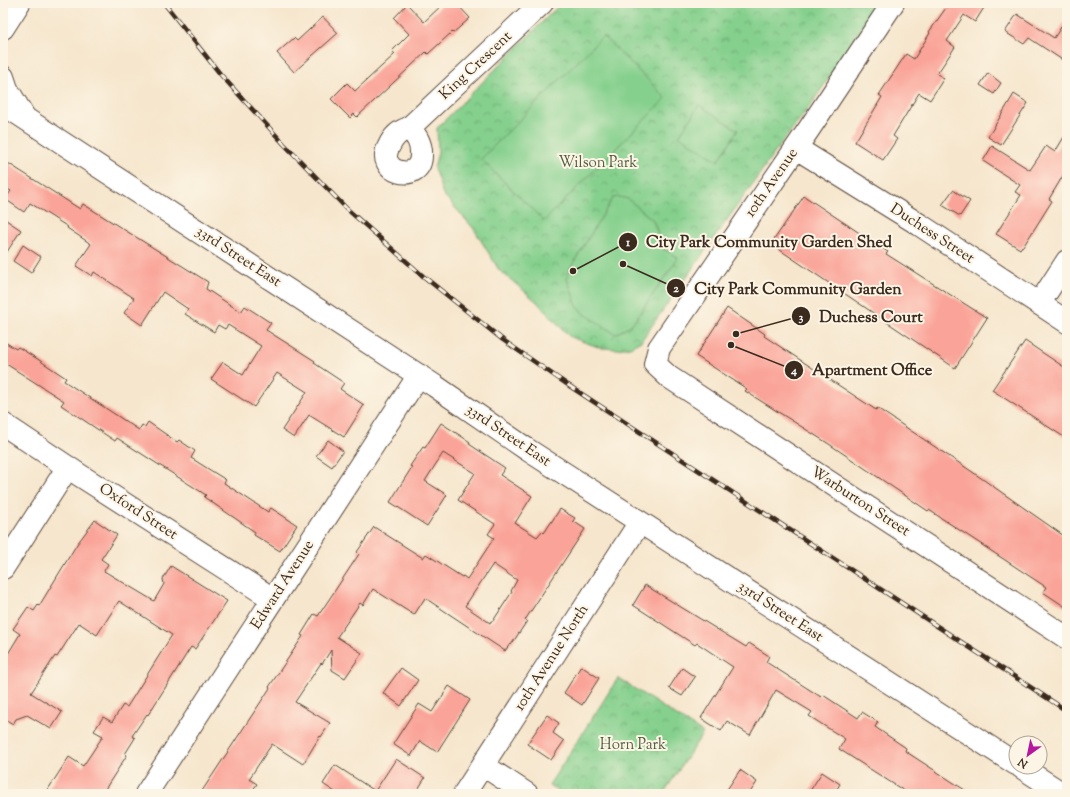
<svg xmlns="http://www.w3.org/2000/svg" width="1070" height="797" viewBox="0 0 1070 797" font-family="'Sorts Mill Goudy',serif">
<style>
.park{fill:url(#park-crowns);stroke:#607d56}
.garden{fill:#85d08d;stroke:#607d56}
.building{fill:#faa499;fill-rule:evenodd}
.lines{fill:none;stroke-linecap:round;stroke-linejoin:round}
.minor-casing{stroke:#574638;stroke-width:24}
.minor{stroke:#fff;stroke-width:22}
.rail-casing{stroke:#3b2a1e;stroke-width:4.5}
.rail{stroke:#fcf5e5;stroke-width:3;stroke-dasharray:9;stroke-linecap:butt}
.labels{text-anchor:middle;dominant-baseline:central;stroke-width:4;stroke-linejoin:round;paint-order:stroke}
.street-label{font-size:15px;fill:#3b2a1e;stroke:#fcf5e5}
.park-label{font-size:15px;fill:#515c3f;stroke:#fcf5e5}
.leader{fill:none;stroke:#3b2a1e;stroke-width:1.5}
.callout-dot{fill:#3b2a1e;stroke:#fcf5e5;stroke-width:1.5}
.mark-label{font-size:12px;text-anchor:middle;font-weight:bold;fill:#fff}
.callout-label{font-size:16px;text-anchor:middle;font-weight:bold;fill:#3b2a1e;stroke:#fcf5e5;stroke-width:4;stroke-linejoin:round;paint-order:stroke}
</style>
<defs>
<pattern id="park-crowns" width="20" height="18" patternUnits="userSpaceOnUse"><rect width="20" height="18" fill="#85d08d"/><path d="M2 6a3 3 0 1 1 6 0M12 15a3 3 0 1 1 6 0" fill="none" stroke="#6ea973"/></pattern>
</defs>
<rect width="100%" height="100%" fill="#fcf5e5"/>
<filter id="ink" filterUnits="userSpaceOnUse"><feTurbulence type="fractalNoise" baseFrequency=".025" numOctaves="2"/><feDisplacementMap in="SourceGraphic" scale="8" xChannelSelector="R" yChannelSelector="G"/><feConvolveMatrix kernelMatrix="1 2 1 2 8 2 1 2 1" color-interpolation-filters="sRGB"/></filter>
<filter id="wash" filterUnits="userSpaceOnUse"><feTurbulence type="fractalNoise" baseFrequency=".012" numOctaves="4" result="noise"/><feDisplacementMap in="SourceGraphic" scale="16" xChannelSelector="R" yChannelSelector="G"/><feGaussianBlur stdDeviation="0.9" result="paint"/><feColorMatrix in="noise" values="0 0 0 0 0 0 0 0 0 0 0 0 0 0 0 0 0 1.4 0 .05"/><feComposite in="paint" operator="in"/></filter>
<g filter="url(#wash)">
<rect width="100%" height="100%" fill="#f6e6cd"/>
<!-- park -->
<path class="park" d="M561,3H879L808,109L783,141L641,341L630,347L617,349L601,348L570,337L536,301L499,270L474,229L443,194L434,168L438,152L437,128Z
M618,678L703,733L663,794H562L549,785Z"/>
<!-- garden -->
<path class="garden" d="M603,36L666,98L544,221L481,159Z
M699,105L738,130L718,161L679,136Z
M620,197L628,199L653,220L663,249L678,258L636,319L629,327L615,334L582,312L577,306L567,279L569,270L613,198Z"/>
<g id="blocks">
<!-- building -->
<path class="building" d="M444,3H456L470,18L453,33L452,32L428,54L426,52L357,117L354,114L350,118L331,99L347,83L355,91L395,54L392,51L409,34L394,18L407,4L424,22Z
M945,3H987L975,22L964,15L947,41L955,47L937,74L944,78L930,100L919,93L893,136L897,139L883,160L855,142L882,97L879,95L906,54L914,59L930,33L929,32L948,5Z
M1017,14L1054,38L1067,18V63L1029,38L1024,44L1005,32Z
M323,17L338,33L294,72L277,53L294,38L297,41Z
M988,73L1001,83L994,94L980,85Z
M1014,94L1028,103L1001,145L988,137Z
M1067,132V169L1049,199L1052,201L1023,247L1022,246L1020,249L996,234L1021,195L1015,192L1020,185L983,161L992,146L1030,170L1046,146L1055,152Z
M3,160L80,209L83,204L208,282L206,289L241,312L245,306L271,323L266,330L315,361L314,363L344,383L340,389L364,405L344,437L309,415L294,438L282,430L307,392L277,373L254,407L211,379L223,362L243,375L261,346L228,325L225,329L218,325L214,332L185,314L188,309L163,292L142,325L124,313L134,298L94,272L92,276L76,266L91,244L67,228L68,227L30,203L24,212L5,199L11,191L3,186Z
M953,190L970,201L960,216L942,205Z
M804,196L888,252L886,254L987,318L955,368L771,244Z
M3,218L21,230L3,258Z
M23,245L41,257L31,273L13,261Z
M727,308L765,334L764,336L876,410L877,408L971,471L1067,538V608L1043,592L1046,587L929,510L928,511L829,444L745,391L747,389L696,356Z
M3,341L16,349L18,347L36,358L66,378L64,381L139,430L142,425L145,427L148,422L177,442L179,440L195,451L191,458L226,480L224,483L268,512L271,508L297,525L280,551L254,535L255,532L204,497L206,495L117,438L115,441L61,405L64,401L3,362Z
M1025,341L1067,369V439L992,390Z
M441,423L470,442L469,444L505,468L500,475L532,496L515,523L537,537L542,531L544,533L560,509L575,518L573,521L585,529L525,620L527,621L511,645L510,644L505,651L425,598L414,615L373,589L363,605L360,603L337,637L362,653L345,678L332,670L331,650L322,664L321,663L295,702L330,723L321,737L320,736L303,764L272,744L249,779L257,784L250,794H200L270,688L269,687L303,636L301,635L314,614L318,616L334,592L359,554L357,552L374,527L423,558L426,554L462,577L463,576L467,579L494,538L488,534L495,524L458,500L475,473L443,453L425,481L447,495L427,526L390,502L412,467L410,466L423,447L425,448ZM493,564L517,580L511,591L512,592L493,621H491L490,623L465,606Z
M328,440L343,451L332,467L316,456Z
M95,520L117,535L101,559L108,564L104,571L154,601L164,584L163,579L171,566L227,601L195,649L191,647L148,715L147,714L132,736L135,738L125,754L127,755L102,794H45L69,757L83,766L103,736L94,731L103,717L112,722L123,705L127,707L172,635L119,601L97,635L79,623L57,657L55,656L31,693L62,712L51,729L27,715L16,719L13,724L3,718V662L20,634L13,629L28,607L34,611L38,605L39,606L77,544Z
M645,585L746,647L749,643L769,656L766,662L821,697L823,695L858,718L862,712L878,722L875,727L906,748L905,751L971,794H909L839,749L845,739L809,716L812,712L776,690L750,735L727,721L721,731L701,718L733,667L697,643L695,645L633,605Z
M581,666L599,678L582,705L564,693Z
M401,668L418,680L401,706L383,693Z
M682,668L695,677L682,696L669,688Z
M449,686L470,700L437,752L420,741L411,756L393,744L419,704L432,712Z
M547,715L559,723L553,733L564,741L551,760L527,744Z
M396,759L425,778L415,794H338L323,784L335,765L375,791Z
M740,770L757,782L749,794H724Z
M822,772L840,784L834,794H808Z"/>
</g>
</g>
<g filter="url(#ink)">
<use href="#blocks" fill-opacity="0" stroke="#574638" stroke-width="1"/>
<g class="lines">
<defs>
<path id="minor" d="M893,3L809,129L659,348L655,364L669,377L1067,638
M3,28L19,3
M3,77L7,89L23,115
M3,104L435,386L528,450L1016,764
M409,128C417,136 422,144 421,156C420,185 374,172 389,146C393,137 399,131 409,128L542,3
M796,148L920,225L1067,322
M1039,304L1067,261
M3,424L81,476L273,599
M3,568L68,467
M483,765L527,794
M1021,767L1063,794
M146,794L419,375
M464,794L640,522"/>
</defs>
<!-- minor casing -->
<use href="#minor" class="minor-casing"/>
<!-- minor -->
<use href="#minor" class="minor"/>
<defs>
<path id="rail" d="M164,3L221,75L284,144L347,209L423,276L503,340L568,385L1067,711"/>
</defs>
<!-- rail casing -->
<use href="#rail" class="rail-casing"/>
<!-- rail -->
<use href="#rail" class="rail"/>
</g>
</g>
<g class="labels">
<!-- street labels -->
<g class="street-label">
<text transform="translate(476 66) rotate(-43)">King Crescent</text>
<text transform="translate(772 183) rotate(-55)">10th Avenue</text>
<text transform="translate(932 234) rotate(33)">Duchess Street</text>
<text transform="translate(238 257) rotate(33)">33rd Street East</text>
<text transform="translate(508 436) rotate(34)">33rd Street East</text>
<text transform="translate(860 502) rotate(33)">Warburton Street</text>
<text transform="translate(138 512) rotate(33)">Oxford Street</text>
<text transform="translate(283 585) rotate(-57)">Edward Avenue</text>
<text transform="translate(780 612) rotate(33)">33rd Street East</text>
<text transform="translate(552 658) rotate(-57)">10th Avenue North</text>
</g>
<!-- park labels -->
<g class="park-label">
<text x="598" y="163">Wilson Park</text>
<text x="633" y="745">Horn Park</text>
</g>
</g>
<!-- callouts -->
<path class="leader" d="M573 271L628 242M623 264L676 288M736 334L801 316M731 345L794 370"/>
<g class="callout-dot">
<circle cx="573" cy="271" r="4"/>
<circle cx="623" cy="264" r="4"/>
<circle cx="736" cy="334" r="4"/>
<circle cx="731" cy="345" r="4"/>
<circle cx="628" cy="242" r="10"/>
<circle cx="676" cy="288" r="10"/>
<circle cx="801" cy="316" r="10"/>
<circle cx="794" cy="370" r="10"/>
</g>
<g class="mark-label">
<text x="628" y="246">1</text>
<text x="676" y="292">2</text>
<text x="801" y="321">3</text>
<text x="794" y="374">4</text>
</g>
<g class="callout-label">
<text x="769" y="247">City Park Community Garden Shed</text>
<text x="798" y="294">City Park Community Garden</text>
<text x="871" y="322">Duchess Court</text>
<text x="872" y="375">Apartment Office</text>
</g>
<!-- margin -->
<rect width="1070" height="797" fill="none" stroke="#fcf5e5" stroke-width="16"/>
<!-- north arrow -->
<g transform="translate(1028 755) rotate(213)"><circle r="19" fill="#fcf5e5" stroke="#afa495"/>
<path d="M0-3L7 15L0 10L-7 15Z" fill="#b5179e"/>
<text y="-6" font-size="11" font-weight="bold" text-anchor="middle" fill="#3b2a1e">N</text>
</g>
</svg>
